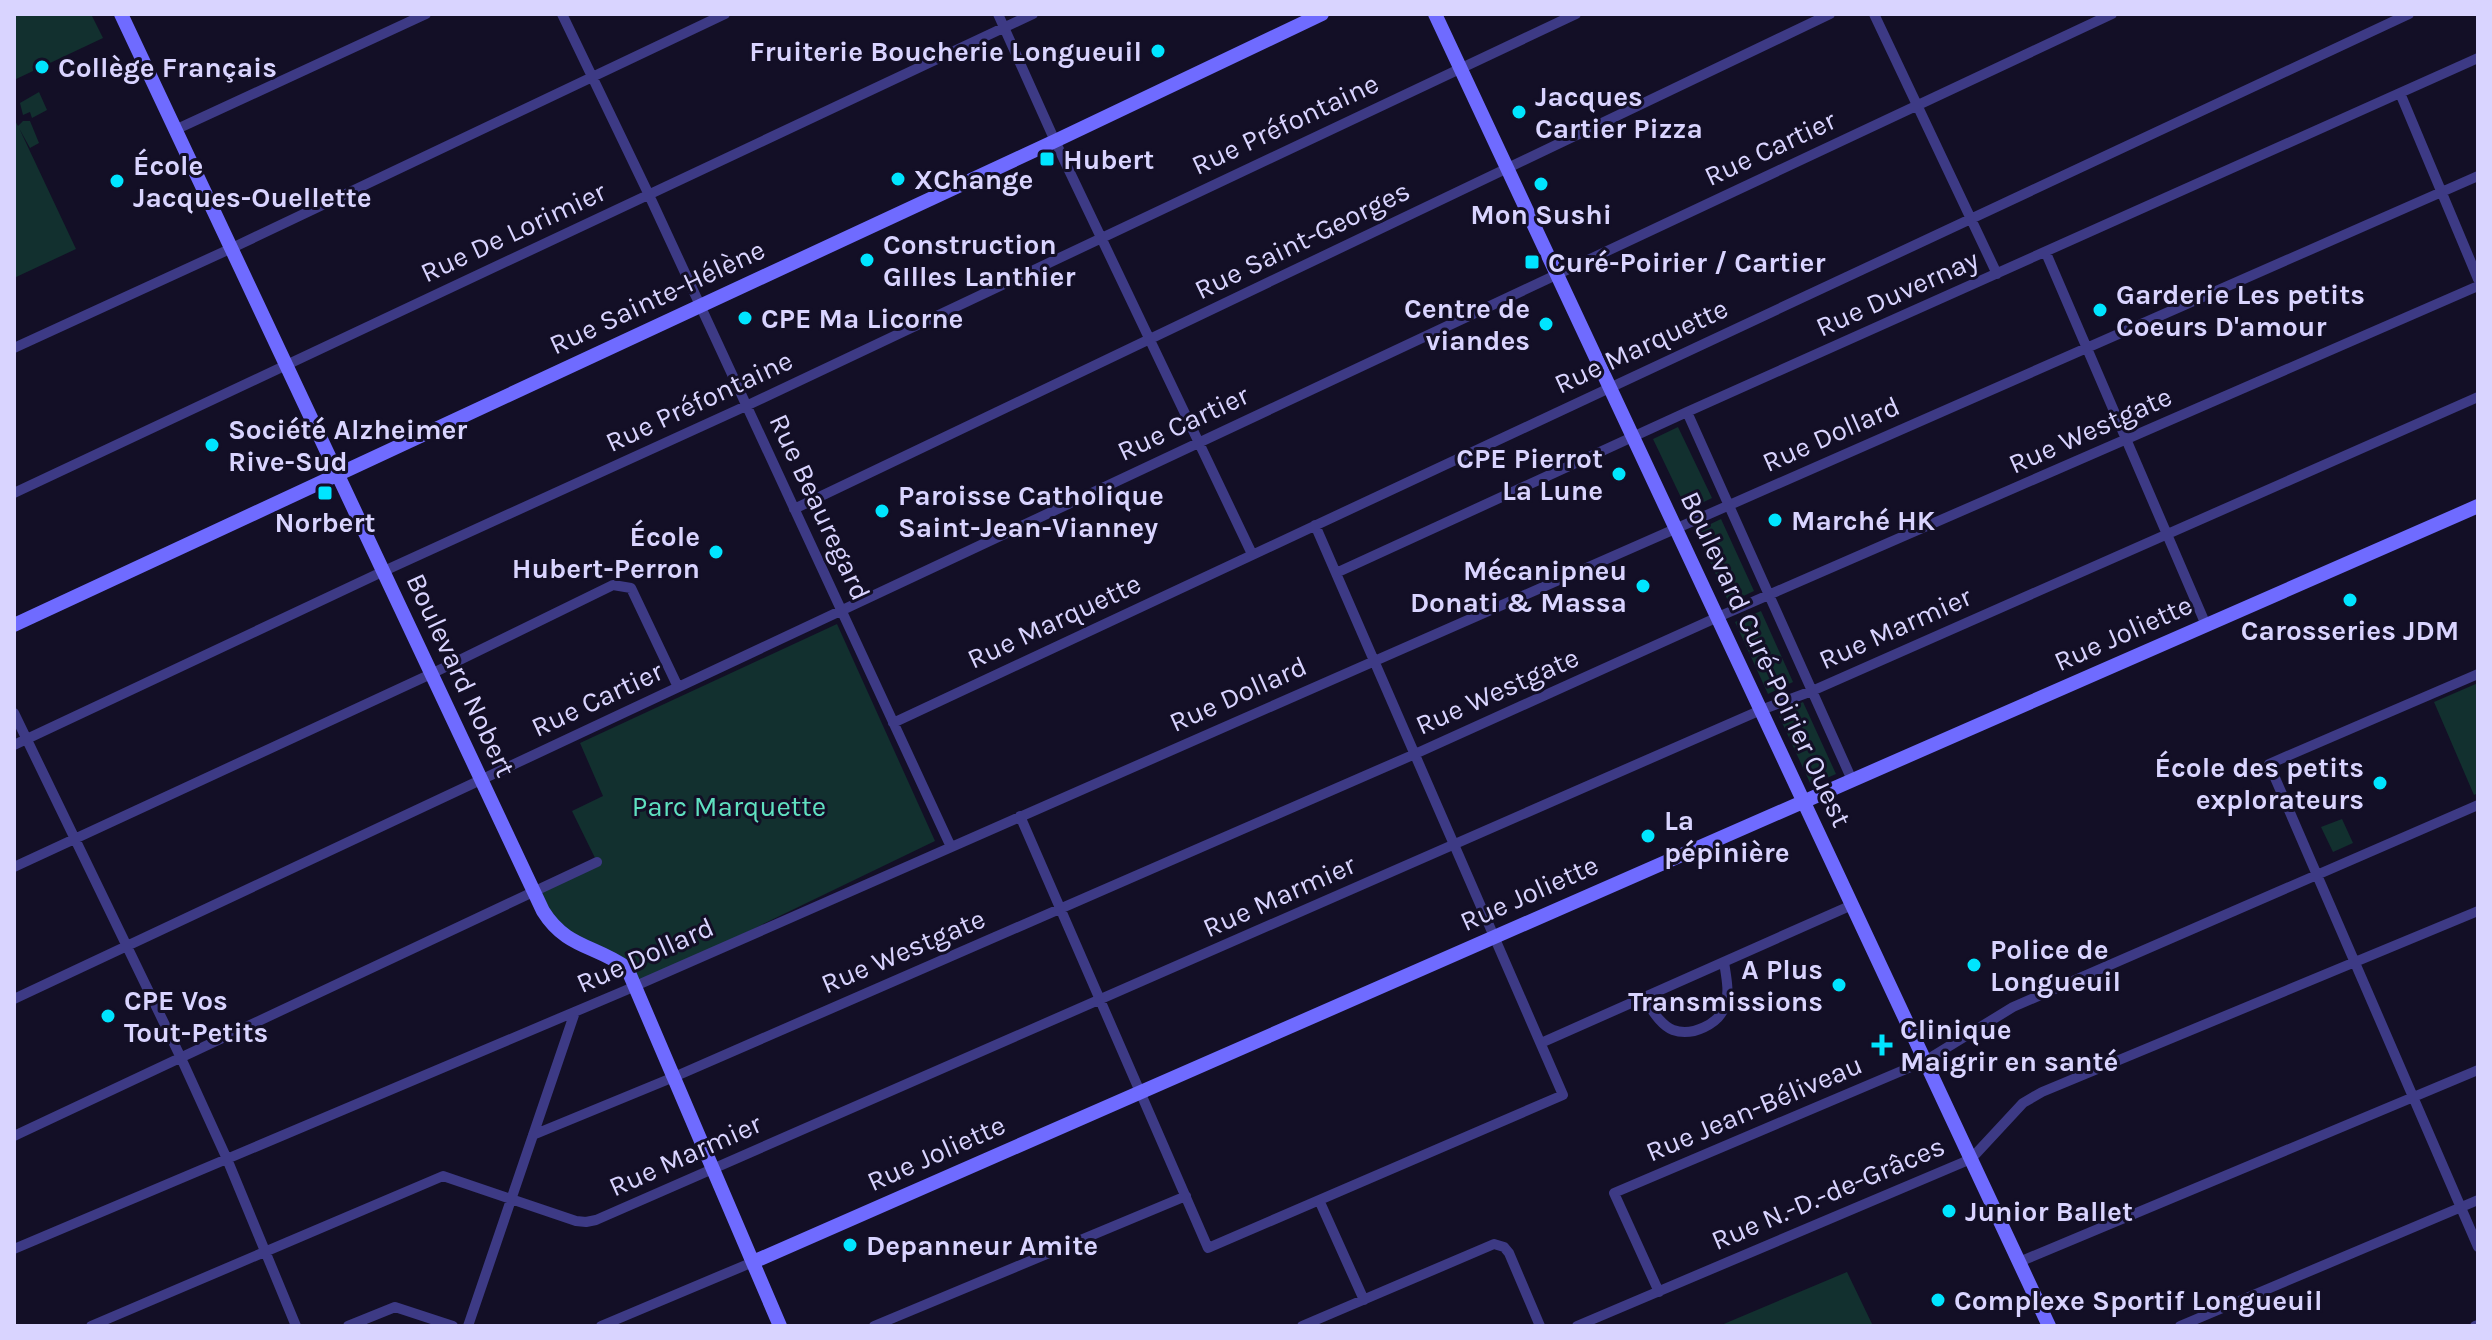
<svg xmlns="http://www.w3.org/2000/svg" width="2492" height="1340" viewBox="0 0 2492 1340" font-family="Karla,sans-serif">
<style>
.green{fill:#12302f}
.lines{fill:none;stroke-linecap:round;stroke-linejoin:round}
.street{stroke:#3d3a85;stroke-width:10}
.secondary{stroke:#6f6bff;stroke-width:14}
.poi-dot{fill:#00e5ff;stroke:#130f26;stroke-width:3}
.labels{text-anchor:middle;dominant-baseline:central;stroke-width:6;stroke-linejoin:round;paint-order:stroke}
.poi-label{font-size:28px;font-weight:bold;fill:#d9d4ff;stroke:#130f26;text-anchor:start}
.street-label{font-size:28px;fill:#d9d4ff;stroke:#130f26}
.park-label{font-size:28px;fill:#5fe0c0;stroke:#130f26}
</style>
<rect width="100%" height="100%" fill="#130f26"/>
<!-- green -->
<path class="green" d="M14,14H91L103,38L14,80Z
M39,92L47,110L32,118L30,112L23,115L20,103Z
M14,119L18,126L23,121H30L39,143L30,148L19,128L76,249L14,278Z
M1678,427L1712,498L1687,510L1653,439Z
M1721,519L1754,591L1729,603L1696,531Z
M1761,611L1793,682L1768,694L1735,622Z
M837,624L935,841L635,986L625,962L572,937L533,891L597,862L572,811L603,796L580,743Z
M2478,683V793L2474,795L2434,702Z
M1803,702L1836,774L1811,785L1778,714Z
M2342,819L2353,843L2333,852L2321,827Z
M1847,1272L1873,1326H1719Z"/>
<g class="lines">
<!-- street -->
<path class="street" d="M562,14L649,195L951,847
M998,14L1055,141L1252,554
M1874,14L1997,274
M2400,93L2478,279
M177,129L426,14
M2046,253L2206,625
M14,348L232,248L725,14
M1687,412L1852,780
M14,493L1033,14
M794,509L1830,14
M1336,573L1687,412L2478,58
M2478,674L2269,764L2478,1247
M14,713L181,1058L227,1159L296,1326
M893,723L2409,14
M14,745L384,571L746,406L1576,14
M1020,816L1208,1248L1563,1095L1315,525
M14,867L431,674L613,585L631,588L678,687
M1643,997C1651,1008 1660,1025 1673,1030C1692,1037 1719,1024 1725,1006C1730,992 1726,976 1724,962
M14,999L2112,14
M1541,1043L1852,905
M533,1135L674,1077L1415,754L1718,617L2478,286
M14,1136L597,862
M1319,1200L1364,1300
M14,1249L624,991L2478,176
M2019,1262L2478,1070
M1659,1292L1614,1193L1925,1061L2013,1007L2478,805
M91,1326L443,1176L576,1221L586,1222L596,1220L1761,710L1812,691L2478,397
M348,1326L395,1307L453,1326
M468,1326L575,1012
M601,1326L753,1262
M874,1326L1186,1196
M1302,1326L1494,1244L1504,1247L1509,1253L1540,1326
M1577,1326L1971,1159L2023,1103L2042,1092L2478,911
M2180,1326L2478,1200
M2475,1326L2478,1325"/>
<!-- secondary -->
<path class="secondary" d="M121,14L543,911C566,948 595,945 627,968L780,1326
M1435,14L2049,1326
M14,625L1055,141L1322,14
M753,1262L2478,506"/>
</g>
<!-- markers -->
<g class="poi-dot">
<circle cx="1158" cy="51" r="8"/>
<circle cx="42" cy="67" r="8"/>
<circle cx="1519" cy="112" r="8"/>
<rect x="1039" y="151" width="16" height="16" rx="4"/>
<circle cx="898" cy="179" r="8"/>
<circle cx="117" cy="181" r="8"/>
<circle cx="1541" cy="184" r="8"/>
<circle cx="867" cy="260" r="8"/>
<rect x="1524" y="254" width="16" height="16" rx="4"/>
<circle cx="2100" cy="310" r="8"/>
<circle cx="745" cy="318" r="8"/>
<circle cx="1546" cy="324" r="8"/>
<circle cx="212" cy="445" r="8"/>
<circle cx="1619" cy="474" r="8"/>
<rect x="317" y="485" width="16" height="16" rx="4"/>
<circle cx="882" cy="511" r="8"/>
<circle cx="1775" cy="520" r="8"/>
<circle cx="716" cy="552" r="8"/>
<circle cx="1643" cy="586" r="8"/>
<circle cx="2350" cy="600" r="8"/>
<circle cx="2380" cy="783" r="8"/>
<circle cx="1648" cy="836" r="8"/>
<circle cx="1974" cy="965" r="8"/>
<circle cx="1839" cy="985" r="8"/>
<circle cx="108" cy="1016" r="8"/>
<path d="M1878 1033h8v8h8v8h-8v8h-8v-8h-8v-8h8z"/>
<circle cx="1949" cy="1211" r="8"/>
<circle cx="850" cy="1245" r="8"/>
<circle cx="1938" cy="1300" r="8"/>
</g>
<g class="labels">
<!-- poi labels -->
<g class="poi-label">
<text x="1142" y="51" text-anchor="end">Fruiterie Boucherie Longueuil</text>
<text x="58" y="67">Collège Français</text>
<text x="1535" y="96">Jacques<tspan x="1535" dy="32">Cartier Pizza</tspan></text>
<text x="1063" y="159">Hubert</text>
<text x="133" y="165">École<tspan x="133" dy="32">Jacques-Ouellette</tspan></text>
<text x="914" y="179">XChange</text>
<text x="1541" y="214" text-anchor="middle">Mon Sushi</text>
<text x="883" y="244">Construction<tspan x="883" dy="32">GIlles Lanthier</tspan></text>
<text x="1548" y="262">Curé-Poirier / Cartier</text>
<text x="2116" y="294">Garderie Les petits<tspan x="2116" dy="32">Coeurs D'amour</tspan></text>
<text x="1530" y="308" text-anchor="end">Centre de<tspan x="1530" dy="32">viandes</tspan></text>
<text x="761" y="318">CPE Ma Licorne</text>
<text x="228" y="429">Société Alzheimer<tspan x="228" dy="32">Rive-Sud</tspan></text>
<text x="1603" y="458" text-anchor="end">CPE Pierrot<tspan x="1603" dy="32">La Lune</tspan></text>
<text x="898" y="495">Paroisse Catholique<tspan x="898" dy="32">Saint-Jean-Vianney</tspan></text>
<text x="1791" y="520">Marché HK</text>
<text x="325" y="522" text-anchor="middle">Norbert</text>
<text x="700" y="536" text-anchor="end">École<tspan x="700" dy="32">Hubert-Perron</tspan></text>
<text x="1627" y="570" text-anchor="end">Mécanipneu<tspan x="1627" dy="32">Donati &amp; Massa</tspan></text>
<text x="2350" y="630" text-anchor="middle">Carosseries JDM</text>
<text x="2364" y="767" text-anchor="end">École des petits<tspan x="2364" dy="32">explorateurs</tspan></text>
<text x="1664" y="820">La<tspan x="1664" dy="32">pépinière</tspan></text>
<text x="1990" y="949">Police de<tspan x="1990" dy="32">Longueuil</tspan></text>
<text x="1823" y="969" text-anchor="end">A Plus<tspan x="1823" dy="32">Transmissions</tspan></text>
<text x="124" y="1000">CPE Vos<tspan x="124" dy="32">Tout-Petits</tspan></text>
<text x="1900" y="1029">Clinique<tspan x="1900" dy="32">Maigrir en santé</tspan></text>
<text x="1965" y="1211">Junior Ballet</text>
<text x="866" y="1245">Depanneur Amite</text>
<text x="1954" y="1300">Complexe Sportif Longueuil</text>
</g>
<!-- street labels -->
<g class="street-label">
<text transform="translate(1285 124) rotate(-25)">Rue Préfontaine</text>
<text transform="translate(1770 148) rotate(-25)">Rue Cartier</text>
<text transform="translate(513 232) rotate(-25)">Rue De Lorimier</text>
<text transform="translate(1302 240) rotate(-26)">Rue Saint-Georges</text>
<text transform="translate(1897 293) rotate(-24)">Rue Duvernay</text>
<text transform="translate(657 297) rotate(-25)">Rue Sainte-Hélène</text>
<text transform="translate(1641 346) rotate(-25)">Rue Marquette</text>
<text transform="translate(699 401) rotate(-25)">Rue Préfontaine</text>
<text transform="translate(1183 423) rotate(-25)">Rue Cartier</text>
<text transform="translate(2090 430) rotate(-24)">Rue Westgate</text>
<text transform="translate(1831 434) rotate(-24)">Rue Dollard</text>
<text transform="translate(820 507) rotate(65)">Rue Beauregard</text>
<text transform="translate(1054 621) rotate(-25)">Rue Marquette</text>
<text transform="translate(1895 628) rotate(-24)">Rue Marmier</text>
<text transform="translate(2123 633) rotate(-24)">Rue Joliette</text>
<text transform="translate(1766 659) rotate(65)">Boulevard Curé-Poirier Ouest</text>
<text transform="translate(461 675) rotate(65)">Boulevard Nobert</text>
<text transform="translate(1497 691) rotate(-24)">Rue Westgate</text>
<text transform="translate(1238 694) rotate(-24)">Rue Dollard</text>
<text transform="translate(597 699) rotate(-25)">Rue Cartier</text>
<text transform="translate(1529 893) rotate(-24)">Rue Joliette</text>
<text transform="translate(1279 896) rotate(-24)">Rue Marmier</text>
<text transform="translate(903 951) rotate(-23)">Rue Westgate</text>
<text transform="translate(645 955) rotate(-24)">Rue Dollard</text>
<text transform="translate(1754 1108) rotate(-23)">Rue Jean-Béliveau</text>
<text transform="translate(936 1153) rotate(-24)">Rue Joliette</text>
<text transform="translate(685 1155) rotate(-24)">Rue Marmier</text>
<text transform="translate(1828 1193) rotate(-23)">Rue N.-D.-de-Grâces</text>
</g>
<!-- park labels -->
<g class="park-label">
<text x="729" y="806">Parc Marquette</text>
</g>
</g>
<!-- border -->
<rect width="2492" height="1340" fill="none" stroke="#d9d4ff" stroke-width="32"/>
</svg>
